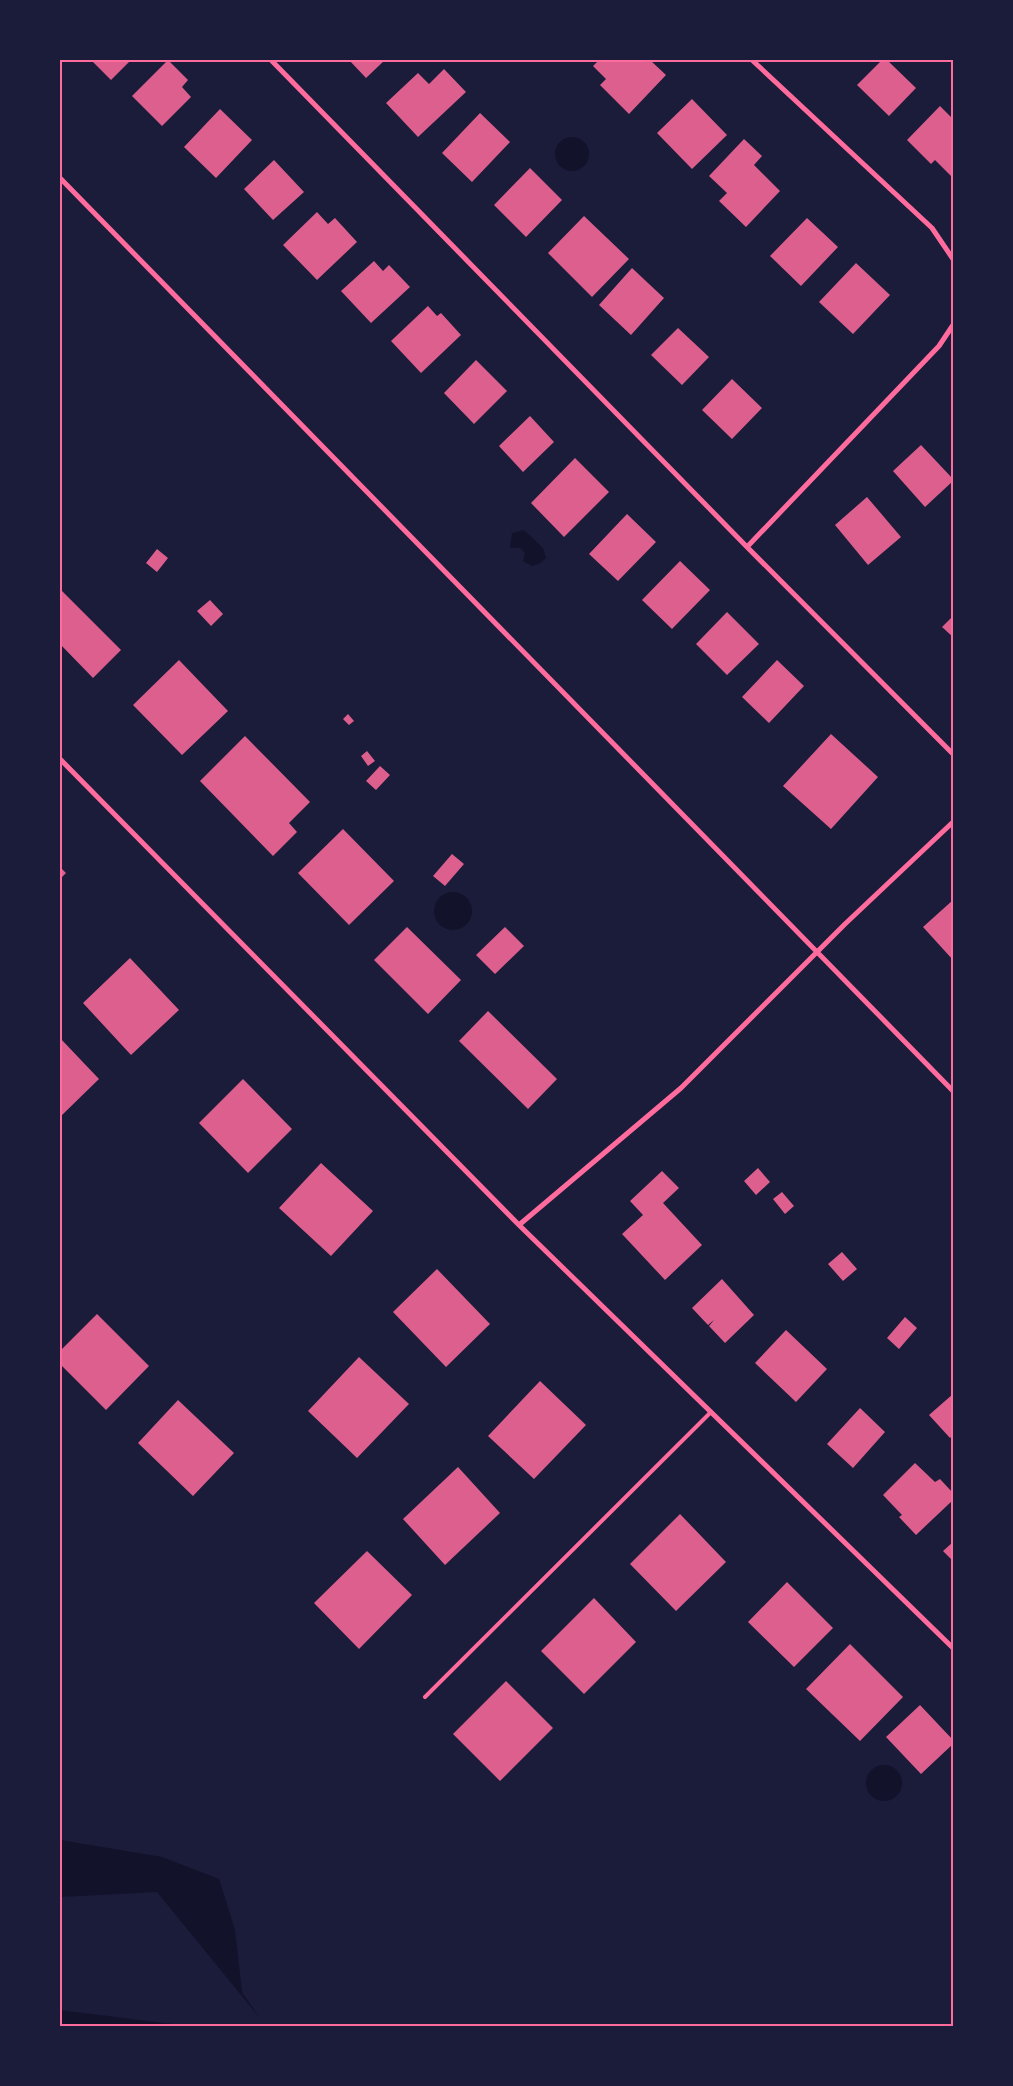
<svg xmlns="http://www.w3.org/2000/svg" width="1013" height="2086" viewBox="0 0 1013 2086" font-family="'Sofia Sans Condensed',sans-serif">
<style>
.water{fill:#12122b}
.building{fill:#dd5f8e}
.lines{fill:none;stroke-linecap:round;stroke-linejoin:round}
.service{stroke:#ff6b9d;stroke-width:4}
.minor{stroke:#ff6b9d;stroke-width:5}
.neatline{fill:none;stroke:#ff6b9d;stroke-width:2}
</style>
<rect width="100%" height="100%" fill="#1b1b3a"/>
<!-- water -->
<path class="water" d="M555 154a17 17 0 1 1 34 0a17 17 0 1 1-34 0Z
M524,530L543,548L546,558L539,564L532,566L523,561L525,553L520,548H510L512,533Z
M434 911a19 19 0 1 1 38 0a19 19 0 1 1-38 0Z
M866 1783a18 18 0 1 1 36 0a18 18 0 1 1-36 0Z
M60,1840L162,1857L219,1879L235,1930L242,1992L259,2017L157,1892L60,1897Z
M60,2010L180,2025L183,2026H60Z"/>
<!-- building -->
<path class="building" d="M91,60H131L111,80Z
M168,60L188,80L182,87L191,97L162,126L132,96Z
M349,60H385L366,78Z
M599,60H650L666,75L629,114L600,85L606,79L593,66Z
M882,60H887L916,88L889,116L857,85Z
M444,69L466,92L418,137L386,103L418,73L429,84Z
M692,99L727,135L692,169L657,133Z
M940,106L953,119V178L935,160L931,164L907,140Z
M220,109L252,140L216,178L184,147Z
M480,113L510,142L472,182L442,153Z
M744,139L762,156L754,165L780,191L746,227L719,201L727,193L709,176Z
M274,160L304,192L273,220L244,189Z
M530,168L562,200L526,237L494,205Z
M317,212L328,224L335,218L357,242L317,280L283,245Z
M584,216L629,259L592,297L548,253Z
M807,218L838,247L801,286L770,256Z
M374,261L383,271L389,265L410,287L371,323L341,291Z
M856,263L890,295L853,334L819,302Z
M632,268L664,298L631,335L599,305Z
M428,306L437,316L441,313L461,335L421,373L391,341Z
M678,328L709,357L682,385L651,355Z
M476,360L507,391L474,424L444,393Z
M732,379L762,408L732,439L702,410Z
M530,416L554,442L523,472L499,446Z
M921,445L953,479V481L925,507L893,471Z
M575,458L609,492L564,537L531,503Z
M867,497L901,537L868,565L835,525Z
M627,514L656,542L618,581L589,554Z
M157,549L168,558L157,572L146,563Z
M680,561L710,590L672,629L642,600Z
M60,589L121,650L93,678L60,644Z
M210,600L223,614L211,626L197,611Z
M727,612L759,644L727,675L696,644Z
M953,616V637L942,627Z
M179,660L228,711L182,755L133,705Z
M777,660L804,686L769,723L742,697Z
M348,714L354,721L349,725L343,719Z
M831,734L878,777L831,829L783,786Z
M245,736L310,802L289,823L297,832L273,856L200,781Z
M367,751L375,761L368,766L361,756Z
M380,766L390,775L376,790L366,781Z
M343,829L394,881L349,925L298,873Z
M452,854L464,864L445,886L433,876Z
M60,867L66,873L60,879Z
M953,900V960L923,927Z
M407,927L461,980L428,1014L374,960Z
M505,927L524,946L495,974L476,955Z
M130,958L179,1010L131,1055L83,1003Z
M488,1011L557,1079L528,1109L459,1041Z
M60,1038L99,1079L60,1117Z
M243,1079L292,1129L248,1173L199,1123Z
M321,1163L373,1211L331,1256L279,1208Z
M758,1168L770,1182L756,1195L744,1181Z
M662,1171L679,1188L663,1203L702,1245L665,1280L622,1234L643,1215L630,1201Z
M782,1192L794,1206L785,1214L773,1199Z
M842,1252L857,1269L843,1281L828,1264Z
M437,1269L490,1324L446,1367L393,1312Z
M722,1279L754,1315L725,1343L709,1326L714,1320L708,1325L692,1308Z
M97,1314L149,1366L106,1410L60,1364V1351Z
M905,1317L917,1328L899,1349L887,1338Z
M786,1330L827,1369L796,1402L755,1363Z
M359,1357L409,1404L357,1458L308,1411Z
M540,1381L586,1425L534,1479L488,1436Z
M953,1394V1435L950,1438L929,1415Z
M178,1400L234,1453L193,1496L138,1443Z
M860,1408L885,1432L853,1468L827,1444Z
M915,1463L935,1482L940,1479L953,1493V1500L916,1535L899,1517L902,1515L883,1495Z
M458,1467L500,1513L445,1565L403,1519Z
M680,1514L726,1562L676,1611L630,1564Z
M953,1542V1561L943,1551Z
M367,1551L412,1595L359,1649L314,1603Z
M787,1582L833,1628L794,1667L748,1622Z
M594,1598L636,1642L584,1694L541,1651Z
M850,1644L903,1697L860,1741L806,1689Z
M506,1681L553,1728L500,1781L453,1734Z
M920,1705L953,1740V1744L921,1774L886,1737Z"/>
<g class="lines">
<!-- service -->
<path class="service" d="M425,1697L711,1412"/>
<!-- minor -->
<path class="minor" d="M271,60L747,547L953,754
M752,60L932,228L953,259
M60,178L953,1091
M747,547L939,346L953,325
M60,759L519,1225L953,1648
M519,1225L681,1088L845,924L953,822"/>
</g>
<!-- border -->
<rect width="1013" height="2086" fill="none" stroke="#1b1b3a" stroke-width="122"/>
<rect x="61" y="61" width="891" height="1964" class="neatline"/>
</svg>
